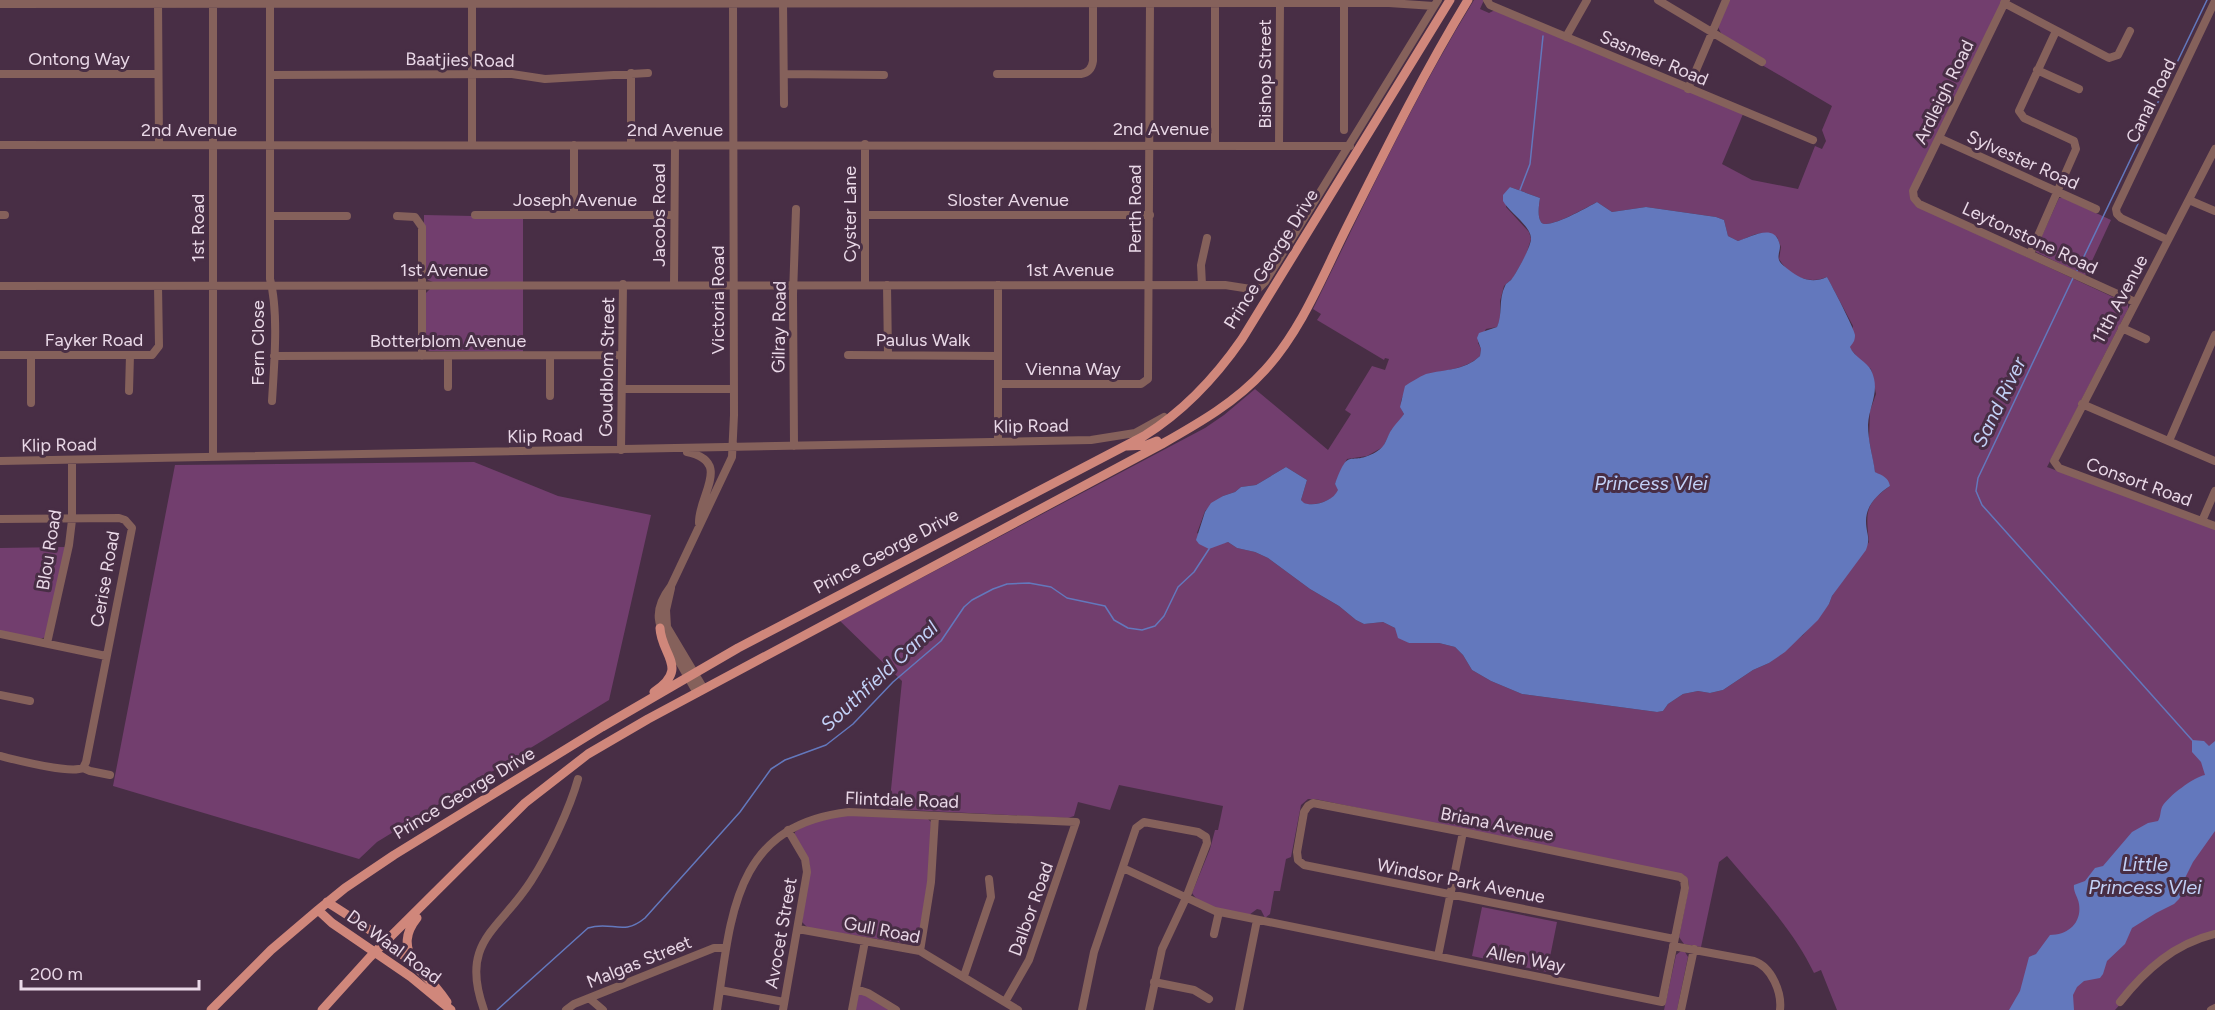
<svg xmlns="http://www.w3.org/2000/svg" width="2215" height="1010" viewBox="0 0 2215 1010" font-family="Figtree,sans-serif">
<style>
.green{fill:#723e6e;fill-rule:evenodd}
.water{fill:#6378bd}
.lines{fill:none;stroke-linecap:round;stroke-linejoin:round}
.stream{stroke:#6378bd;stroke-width:1.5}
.minor{stroke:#85615b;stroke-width:8}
.major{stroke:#d0877b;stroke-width:9}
.labels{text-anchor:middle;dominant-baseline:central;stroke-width:6;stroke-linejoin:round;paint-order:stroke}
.street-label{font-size:18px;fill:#e9d8e7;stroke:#482e45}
.water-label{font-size:20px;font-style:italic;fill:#c2d0f6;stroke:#482e45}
</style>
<rect width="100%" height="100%" fill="#482e45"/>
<!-- green -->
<path class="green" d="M1474,0H1484L1480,9L1489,13L1495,10L1743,114L1722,164L1752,180L1798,189L1815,146L1822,149L1826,141L1822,130L1832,106L1762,65L1721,33L1718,27L1729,0H2003L1910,198L1915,205L2128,304V309L2047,467L2215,529V934L2161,959L2115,1010H1837L1821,970L1814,973C1793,929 1758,893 1727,856L1719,862L1701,947L1684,944L1679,937L1689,886L1688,880L1684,875L1315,799H1308L1301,805L1291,857L1286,859L1280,891H1274L1270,914L1265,918L1261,910L1257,909L1249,915C1232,911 1201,909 1192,893L1210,849L1215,830H1218L1223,806L1119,785L1110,810L1078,802L1074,816L1068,818L889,809L902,681L840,621L1205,428L1224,415L1255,389L1328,450L1351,414L1345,410L1372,366L1385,370L1389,359L1385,358L1384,360L1317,320L1321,314L1313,309C1364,205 1413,99 1474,0ZM1510,187L1540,198C1539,205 1537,216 1541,222C1546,231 1587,207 1597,202L1612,212L1646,207L1716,217L1724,220L1728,236L1738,241C1755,235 1759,229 1777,237L1781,247L1779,259C1789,276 1808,285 1827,277L1853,326L1849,347L1861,362L1871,369L1876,394L1870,411L1869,439L1875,472L1890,486C1864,504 1866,513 1869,542L1832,596L1829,604L1803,635L1769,663L1753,670L1723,690L1710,693L1698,691L1683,694L1668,704L1663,711L1657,712L1522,694L1491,681L1472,670L1463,655L1455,647L1439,643H1409L1395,628L1383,622L1364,624L1356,620L1339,606L1310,589L1268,558L1255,552L1237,548L1228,542L1219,544L1197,533L1205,511L1223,496L1235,492L1241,487L1256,485L1286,467L1307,480L1301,500L1303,503C1315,507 1333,501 1339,490L1335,484L1347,459L1367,456L1383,447L1392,429L1398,424L1404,414C1399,405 1400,401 1405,392C1421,365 1458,377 1480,356L1481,349L1478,343L1486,329L1497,327L1500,320V301L1504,286L1513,278L1526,255L1531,239L1529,232L1506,207Z
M2059,198H2064L2111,220L2085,276L2036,252V249Z
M424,215L523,217V282H433L428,280L424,273Z
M430,289H523V352L429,351L425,345L426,293Z
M474,462L558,496L651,515L609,700L377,842L359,859L113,786L175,465Z
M65,547L46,637L40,639L0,631V548Z
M847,814L928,819L931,822L929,873L918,942L915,945L808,928L802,922L810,866L808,859L795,836V832L806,824Z
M1482,907L1557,922L1547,972L1472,956Z
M1681,951L1685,952L1688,957L1677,1010H1664L1676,955Z
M856,989L896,1010H852Z"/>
<!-- water -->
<path class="water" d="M1510,187L1540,198C1539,205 1537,216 1541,222C1546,231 1588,207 1597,202L1612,212L1646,207L1716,217L1724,220L1728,236L1738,241C1749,238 1773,223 1779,242C1782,248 1777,254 1779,260C1781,265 1786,267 1789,270C1801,279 1812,284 1827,277C1832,286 1854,328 1855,335C1855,341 1853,343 1850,347C1854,357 1867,362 1871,370C1881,391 1869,405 1868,425C1868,441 1873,457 1875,472C1883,476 1888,477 1890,486C1878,494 1866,505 1866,521C1866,534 1871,537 1866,550L1832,596L1829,604L1818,620L1785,652L1769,663L1753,670L1723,690L1710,693L1698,691L1683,694L1668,704L1663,711L1657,712L1522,694L1491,681L1472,670L1463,655L1455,647L1439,643H1409L1398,638L1395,628L1383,622L1364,624L1356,620L1339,606L1310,589L1268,558L1255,552L1237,548L1228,542L1209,549L1199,544L1196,540L1205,512L1211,503L1223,496L1235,492L1241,487L1256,485L1286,467L1307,480L1301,500L1304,503C1315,507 1333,501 1338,490L1335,484C1350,444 1348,468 1376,452C1387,446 1386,437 1392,429C1396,423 1400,420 1404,414L1400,407L1405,386C1411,382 1419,377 1426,374C1445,369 1464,371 1480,356L1481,349L1477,338L1479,333L1497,327C1503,315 1498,300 1505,286C1506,283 1509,282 1511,280C1516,274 1532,245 1531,238C1530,225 1509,212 1503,201V195Z
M2192,740L2204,741L2209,746L2215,741V831L2193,862L2182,884V894L2179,899L2174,904L2156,913L2132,928L2125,944L2107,961L2103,974L2100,978L2084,981L2077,987L2073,995L2074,1010H2009L2020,991L2029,957L2036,954L2050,935C2068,935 2082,923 2079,904C2078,897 2073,892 2074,885L2085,881L2095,868L2103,866L2132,832L2148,823L2158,821C2161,816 2160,812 2162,807C2168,796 2194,777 2205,775L2201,762L2192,752Z"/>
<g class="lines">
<!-- stream -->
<path class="stream" d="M1520,190L1530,164L1543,36
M2077,271L2207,0
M2073,278L1978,478L1976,491L1982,505L2192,740
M497,1010L588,928C612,920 622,937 645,918L740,812L771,769L785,760L826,745L853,724L893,682L941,641L964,607L972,600L993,589L1007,584L1029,583L1051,587L1067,598L1105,606L1114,620L1128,628L1142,630L1155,626L1164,616L1178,587L1194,572L1209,549"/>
<!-- minor -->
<path class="minor" d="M158,0L159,145
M213,0V457
M472,0V145
M1487,0L1490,5L1813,140
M1658,0L1762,62
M2006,0L1913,191L1914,198L1919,204L2135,302
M270,1V279C279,313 274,366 272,401
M783,1L784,104
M2004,3L2109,58L2118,55L2130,31
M0,4L1389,3L1434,6
M1215,4V144
M1344,4V130
M1566,37L1587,0
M2037,70L2079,89
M631,73V145
M0,74H158
M784,74L884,75
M997,74H1081C1088,73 1092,68 1093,61V4
M271,75L512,74L545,79L648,73
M1688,89L1726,0
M1939,138L2096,209
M1279,144L1280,4
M0,145L1350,146
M574,145V215
M2215,149L2054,461L2059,468L2215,526
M2189,200L2215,211
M0,215H5
M475,215H674
M866,215H1150
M270,216H347
M397,216L415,217L422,227V356
M2168,240L2121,218L2117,214L2116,209L2215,1
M2030,254L2076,149L2074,141L2024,118L2019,111L2056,31
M674,285L675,145
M865,285V144
M887,285L888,355
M998,285V442
M1202,285L1201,265L1207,238
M0,286L1225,285L1257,290L1265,282L1438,0
M2122,328L2146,339
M0,355H152L159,346L158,286
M848,355L998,356
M274,356L622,355
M448,356V387
M550,356V396
M998,384H1141L1148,379L1150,1
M622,389H733
M129,391L130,355
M31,403V355
M2082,404L2215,461
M2169,441L2215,335
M794,446L793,294L796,209
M621,450L623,284
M687,452C733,462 698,495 699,523
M0,461L1091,440L1135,433L1164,417
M0,519L119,518L125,520L132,528L86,762L83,768
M2202,521L2215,491
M671,588L666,610L667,627L704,689
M0,634L106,656
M47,643L69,545L72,520V460
M697,693C689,679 681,665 673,651C658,626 651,612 671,586L732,457L734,415L733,1
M0,695L30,701
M0,756C17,760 69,774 83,768L90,771L110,775
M1123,868L1215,911L1662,1002L1685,888L1684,880L1680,877L1463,832L1313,803L1308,806L1304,812L1297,852L1298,860L1304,865L1674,939
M798,929L920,951L1018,1010
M1214,934L1219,912
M1673,946L1754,961C1772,967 1782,993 1780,1010
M920,951L931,882L935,816
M1438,956L1463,832
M964,976L991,897L989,879
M1154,982L1194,990L1209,999
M856,989L868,993L896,1010
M720,990L784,1002
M589,998L603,1010
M2120,1002C2145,970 2174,944 2215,934
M484,1010C459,941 499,931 531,881C548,855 570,808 578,779
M566,1010L574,1004L714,948H726
M717,1010C731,917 733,825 849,812L1076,822L1029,960L1005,1002
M783,1010L807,872L805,859L788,830
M852,1010L865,941
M1082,1010L1094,952L1136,828L1144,822L1198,832L1206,837L1207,843L1186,898L1162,949L1149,1010
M1239,1010L1257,920
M1681,1010L1694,949
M2211,1010L2215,1008"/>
<!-- major -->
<path class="major" d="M1127,446L1147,445L1157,441
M654,692C690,668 661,655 660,628
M327,902C370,929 418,960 447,1002
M318,910L332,923L411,977L451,1010
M414,963C404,946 405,933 417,918
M211,1010L271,950L318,910L345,888L394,855L602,727L738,648L1144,436C1184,411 1215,378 1242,339L1450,0
M322,1010L370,957L525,803L588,754L648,719L1162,444C1199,423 1236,402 1265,370C1302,329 1322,277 1346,229C1385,151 1423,74 1468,0"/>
</g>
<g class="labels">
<!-- street labels -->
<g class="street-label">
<text transform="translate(1654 58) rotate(23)">Sasmeer Road</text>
<text x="79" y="59">Ontong Way</text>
<text transform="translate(460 60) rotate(1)">Baatjies Road</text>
<text transform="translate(1265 74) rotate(-90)">Bishop Street</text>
<text transform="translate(1944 92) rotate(-64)">Ardleigh Road</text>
<text transform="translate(2151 101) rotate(-64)">Canal Road</text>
<text x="1161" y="129">2nd Avenue</text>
<text x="189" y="130">2nd Avenue</text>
<text x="675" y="130">2nd Avenue</text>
<text transform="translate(2023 160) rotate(24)">Sylvester Road</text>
<text x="575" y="200">Joseph Avenue</text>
<text x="1008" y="200">Sloster Avenue</text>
<text transform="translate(1135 209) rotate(-90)">Perth Road</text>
<text transform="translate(850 214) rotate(-90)">Cyster Lane</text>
<text transform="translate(659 215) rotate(-90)">Jacobs Road</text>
<text transform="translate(198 228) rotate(-90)">1st Road</text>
<text transform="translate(2030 238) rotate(25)">Leytonstone Road</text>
<text transform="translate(1271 259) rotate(-58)">Prince George Drive</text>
<text x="444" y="270">1st Avenue</text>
<text x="1070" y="270">1st Avenue</text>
<text transform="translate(2120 299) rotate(-62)">11th Avenue</text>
<text transform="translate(718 300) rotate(-90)">Victoria Road</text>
<text transform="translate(779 327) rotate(-89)">Gilray Road</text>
<text x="94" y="340">Fayker Road</text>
<text x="923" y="340">Paulus Walk</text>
<text x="448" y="341">Botterblom Avenue</text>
<text transform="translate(258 343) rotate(-90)">Fern Close</text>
<text transform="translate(607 367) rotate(-89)">Goudblom Street</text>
<text x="1073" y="369">Vienna Way</text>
<text transform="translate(1031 426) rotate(-1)">Klip Road</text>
<text transform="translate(545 436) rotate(-1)">Klip Road</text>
<text transform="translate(59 445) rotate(-1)">Klip Road</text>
<text transform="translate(2139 482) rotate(20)">Consort Road</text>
<text transform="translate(49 550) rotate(-81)">Blou Road</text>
<text transform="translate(886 551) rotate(-28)">Prince George Drive</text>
<text transform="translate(105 579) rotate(-80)">Cerise Road</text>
<text transform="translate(464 793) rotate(-31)">Prince George Drive</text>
<text transform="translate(902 800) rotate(2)">Flintdale Road</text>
<text transform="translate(1497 824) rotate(11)">Briana Avenue</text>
<text transform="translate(1461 881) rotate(11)">Windsor Park Avenue</text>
<text transform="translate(1031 909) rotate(-70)">Dalbor Road</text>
<text transform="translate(882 930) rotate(11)">Gull Road</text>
<text transform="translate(781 933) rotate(-80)">Avocet Street</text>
<text transform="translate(394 947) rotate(36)">De Waal Road</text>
<text transform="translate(1526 959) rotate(11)">Allen Way</text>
<text transform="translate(639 962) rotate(-22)">Malgas Street</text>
</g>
<!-- water labels -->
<g class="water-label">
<text transform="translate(1999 402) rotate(-64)">Sand River</text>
<text x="1651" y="483">Princess Vlei</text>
<text transform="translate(879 676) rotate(-43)">Southfield Canal</text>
<text x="2145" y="864">Little<tspan x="2145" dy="23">Princess Vlei</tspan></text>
</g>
</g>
<!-- scale -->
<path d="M21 980v9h178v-9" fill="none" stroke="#e9d8e7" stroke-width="3"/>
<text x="30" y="980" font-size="18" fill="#e9d8e7" stroke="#482e45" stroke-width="4.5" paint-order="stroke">200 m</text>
</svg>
